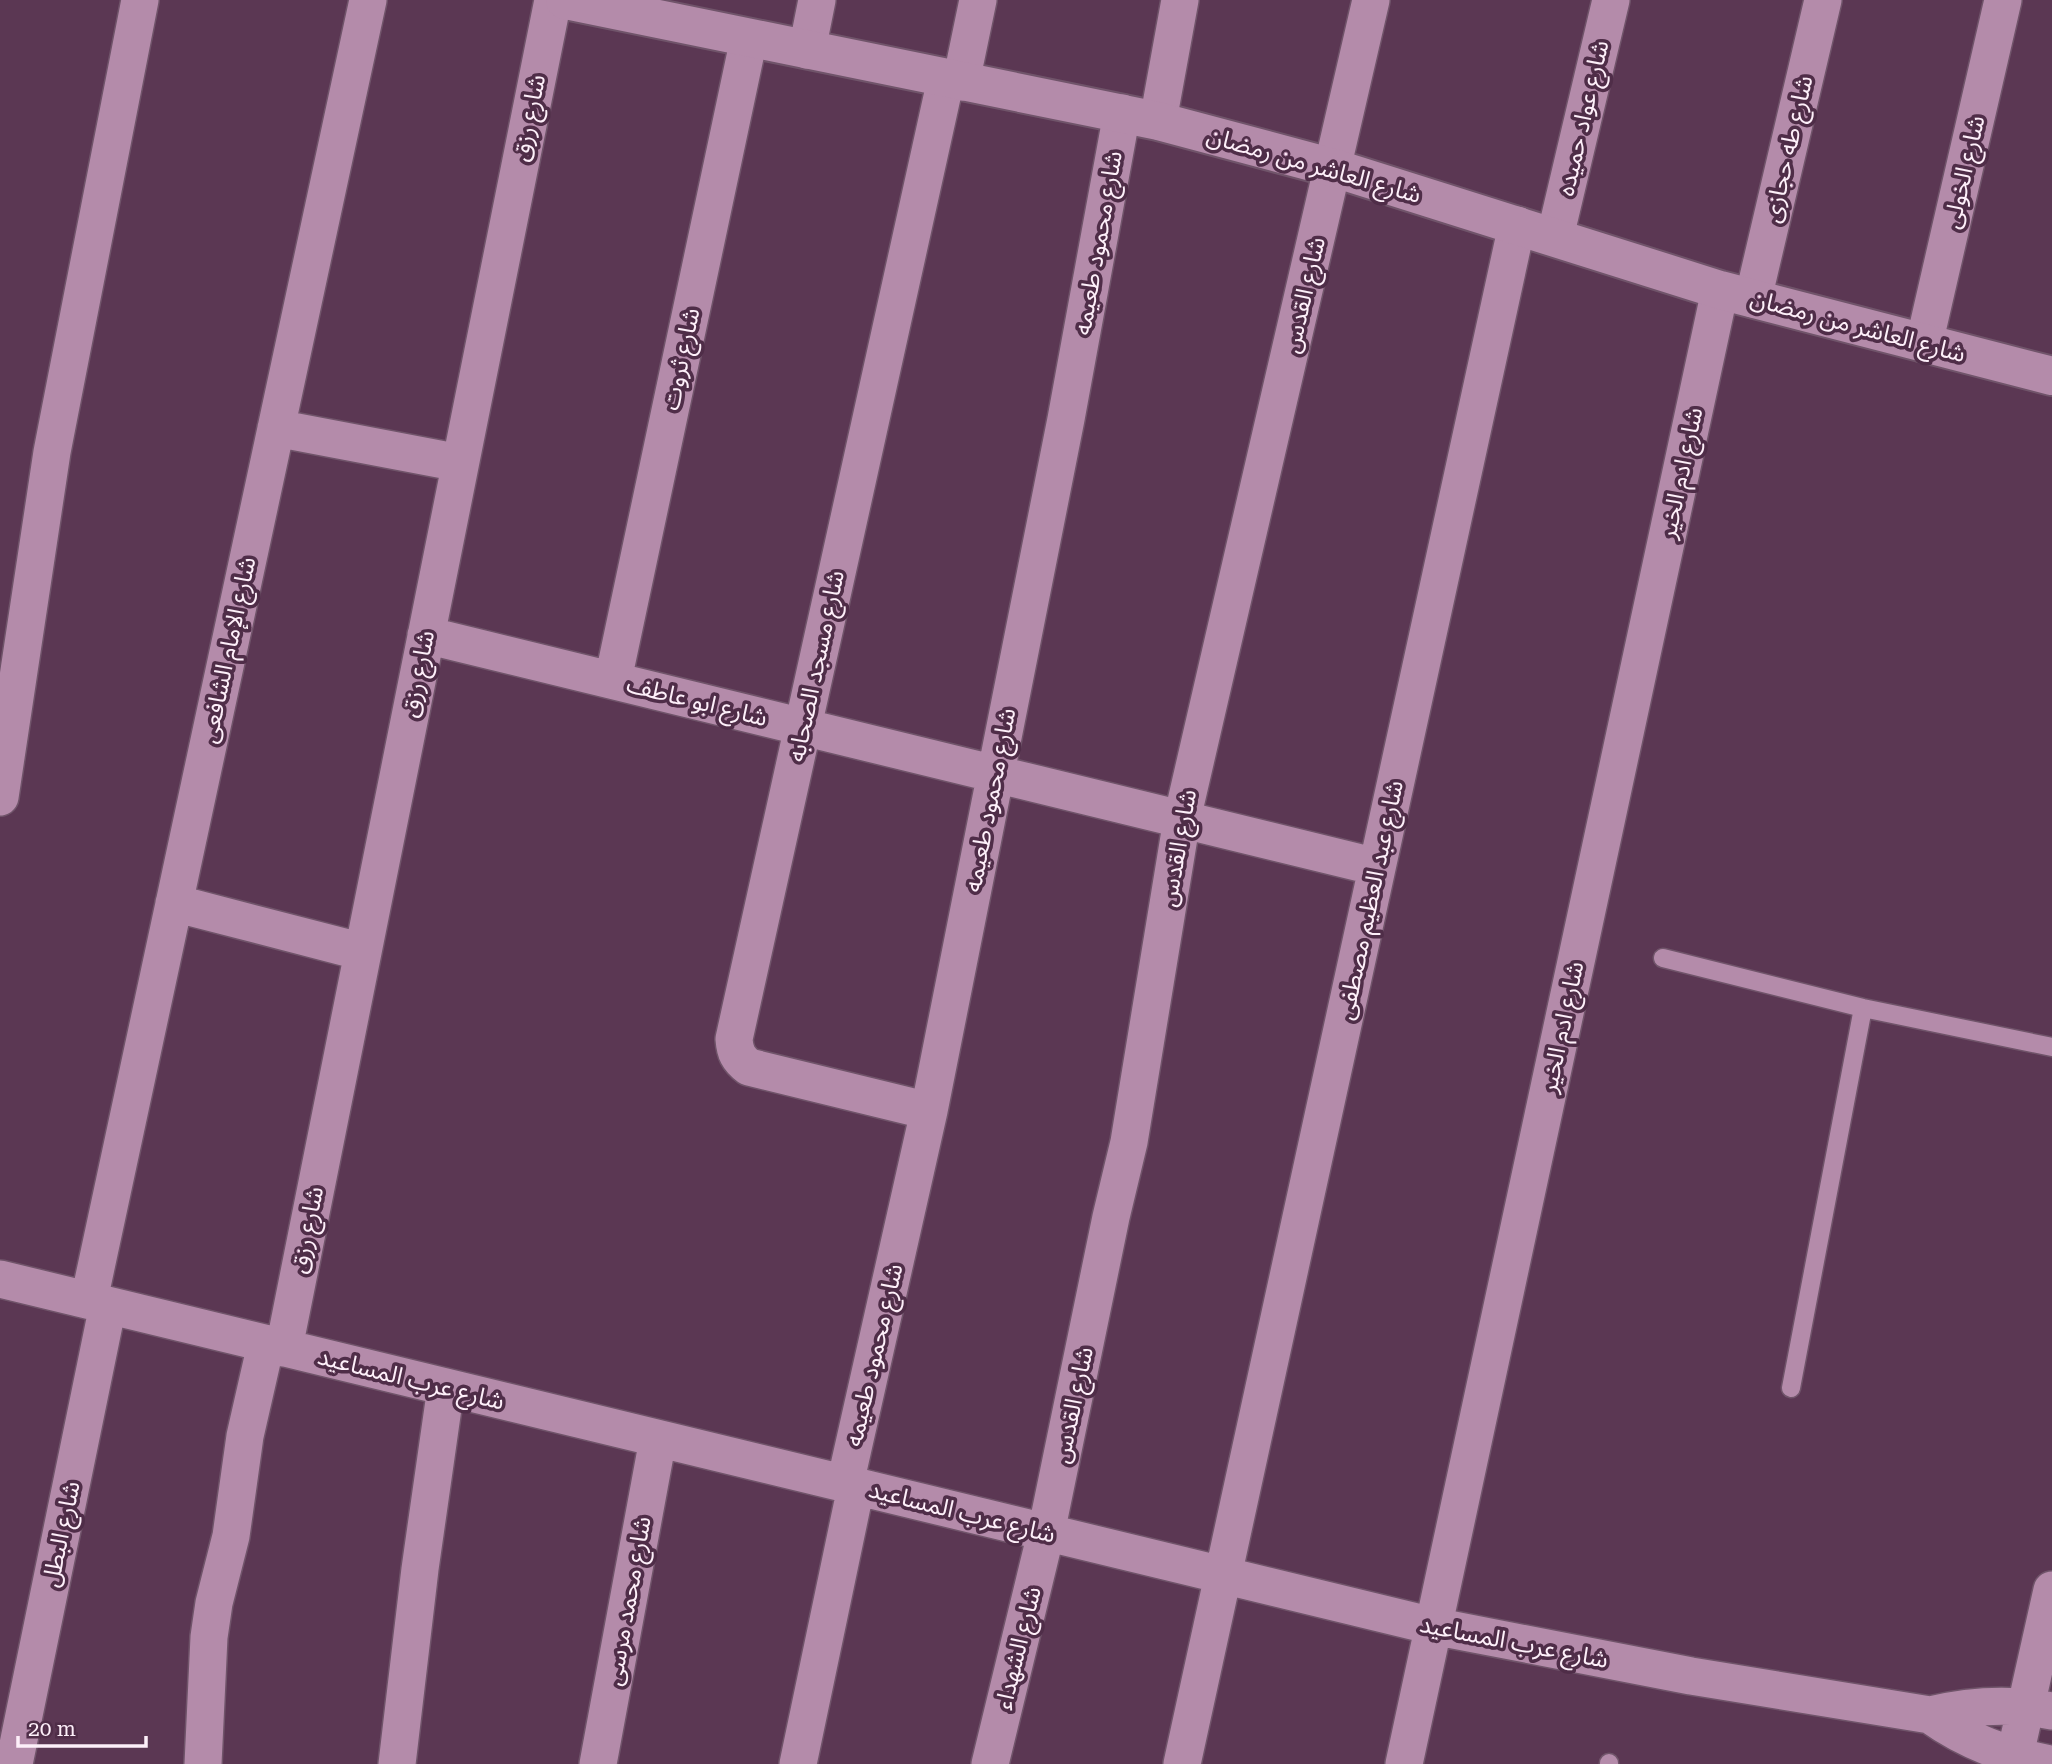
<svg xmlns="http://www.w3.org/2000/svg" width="2052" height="1764" viewBox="0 0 2052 1764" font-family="'Roboto Serif','Noto Sans Arabic',serif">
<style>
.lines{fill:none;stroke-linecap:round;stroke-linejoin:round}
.lane-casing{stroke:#70546a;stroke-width:21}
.street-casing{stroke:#70546a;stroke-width:40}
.secondary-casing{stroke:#70546a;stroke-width:42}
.lane{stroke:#b48baa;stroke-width:18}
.street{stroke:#b48baa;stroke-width:37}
.secondary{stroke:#b48baa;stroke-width:38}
.labels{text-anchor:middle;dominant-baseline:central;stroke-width:7;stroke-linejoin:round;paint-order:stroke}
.street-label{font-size:24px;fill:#fdeff9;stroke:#4f2d48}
</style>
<rect width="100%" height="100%" fill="#5b3753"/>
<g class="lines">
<defs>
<path id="lane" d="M1663,958L1863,1008L2052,1047
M1791,1388L1863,1008
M1609,1764V1763"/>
<path id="street" d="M807,50L817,0
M961,82L978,0
M1158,121L1180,0
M1555,237L1611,0
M1753,299L1823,0
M1924,344L2003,0
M276,428L460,463
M426,635L1377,867
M613,680L749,38
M0,797L52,452L140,0
M174,903L363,952
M929,1111L749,1067C738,1059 735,1052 734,1039L946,79
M0,1279L1433,1626L1691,1676L1930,1715C1972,1705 2010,1703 2052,1711
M89,1300L368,0
M284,1348L553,0
M845,1484L929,1111L1066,419L1122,113
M1930,1715C1968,1742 2005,1755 2050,1764
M14,1764L108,1305
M203,1764L209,1637L214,1603L231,1536L245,1436L266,1344
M397,1764L420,1569L446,1387
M598,1764L658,1439
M798,1764L856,1487
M990,1764L1046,1533L1111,1217L1129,1142L1182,819L1371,0
M1182,1764L1517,225
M1404,1764L1720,290
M2013,1764L2052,1590"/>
<path id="secondary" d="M565,0L1158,121L1334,168L1720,290L2052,376"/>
</defs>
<!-- lane casing -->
<use href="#lane" class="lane-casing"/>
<!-- street casing -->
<use href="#street" class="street-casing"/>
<!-- secondary casing -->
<use href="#secondary" class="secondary-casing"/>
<!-- lane -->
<use href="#lane" class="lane"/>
<!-- street -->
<use href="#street" class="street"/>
<!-- secondary -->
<use href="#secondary" class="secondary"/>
</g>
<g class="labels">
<!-- street labels -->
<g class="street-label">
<text transform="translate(529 118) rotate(-79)">شارع رزق</text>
<text transform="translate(1583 118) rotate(-77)">شارع عواد حميده</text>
<text transform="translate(1788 149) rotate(-77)">شارع طه حجازى</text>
<text transform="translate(1314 165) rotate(16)">شارع العاشر من رمضان</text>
<text transform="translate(1964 172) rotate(-77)">شارع الخولى</text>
<text transform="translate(1098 243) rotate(-80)">شارع محمود طعيمه</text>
<text transform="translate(1304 295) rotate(-77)">شارع القدس</text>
<text transform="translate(1858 326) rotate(15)">شارع العاشر من رمضان</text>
<text transform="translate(681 359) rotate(-78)">شارع ثروت</text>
<text transform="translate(1681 473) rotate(-78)">شارع ادم الخير</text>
<text transform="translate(228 650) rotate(-78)">شارع الإمام الشافعى</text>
<text transform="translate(816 666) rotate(-78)">شارع مسجد الصحابه</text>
<text transform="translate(418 674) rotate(-79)">شارع رزق</text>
<text transform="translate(697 701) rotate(14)">شارع ابو عاطف</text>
<text transform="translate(990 800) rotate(-79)">شارع محمود طعيمه</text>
<text transform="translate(1178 848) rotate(-80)">شارع القدس</text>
<text transform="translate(1370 900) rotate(-78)">شارع عبد العظيم مصطفى</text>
<text transform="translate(1562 1027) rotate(-78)">شارع ادم الخير</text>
<text transform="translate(307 1230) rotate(-79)">شارع رزق</text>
<text transform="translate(874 1355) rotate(-77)">شارع محمود طعيمه</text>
<text transform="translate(411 1379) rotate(14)">شارع عرب المساعيد</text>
<text transform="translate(1073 1405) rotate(-78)">شارع القدس</text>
<text transform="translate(962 1512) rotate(14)">شارع عرب المساعيد</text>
<text transform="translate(61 1534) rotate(-78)">شارع البطل</text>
<text transform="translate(628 1601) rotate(-80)">شارع محمد مرسى</text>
<text transform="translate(1514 1642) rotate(11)">شارع عرب المساعيد</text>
<text transform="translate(1018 1648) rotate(-76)">شارع الشهداء</text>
</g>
</g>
<!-- scale -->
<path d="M18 1736v10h128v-10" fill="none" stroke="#fdeff9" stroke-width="3.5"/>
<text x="28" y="1736" font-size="21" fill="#fdeff9" stroke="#4f2d48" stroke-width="5" paint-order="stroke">20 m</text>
</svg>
